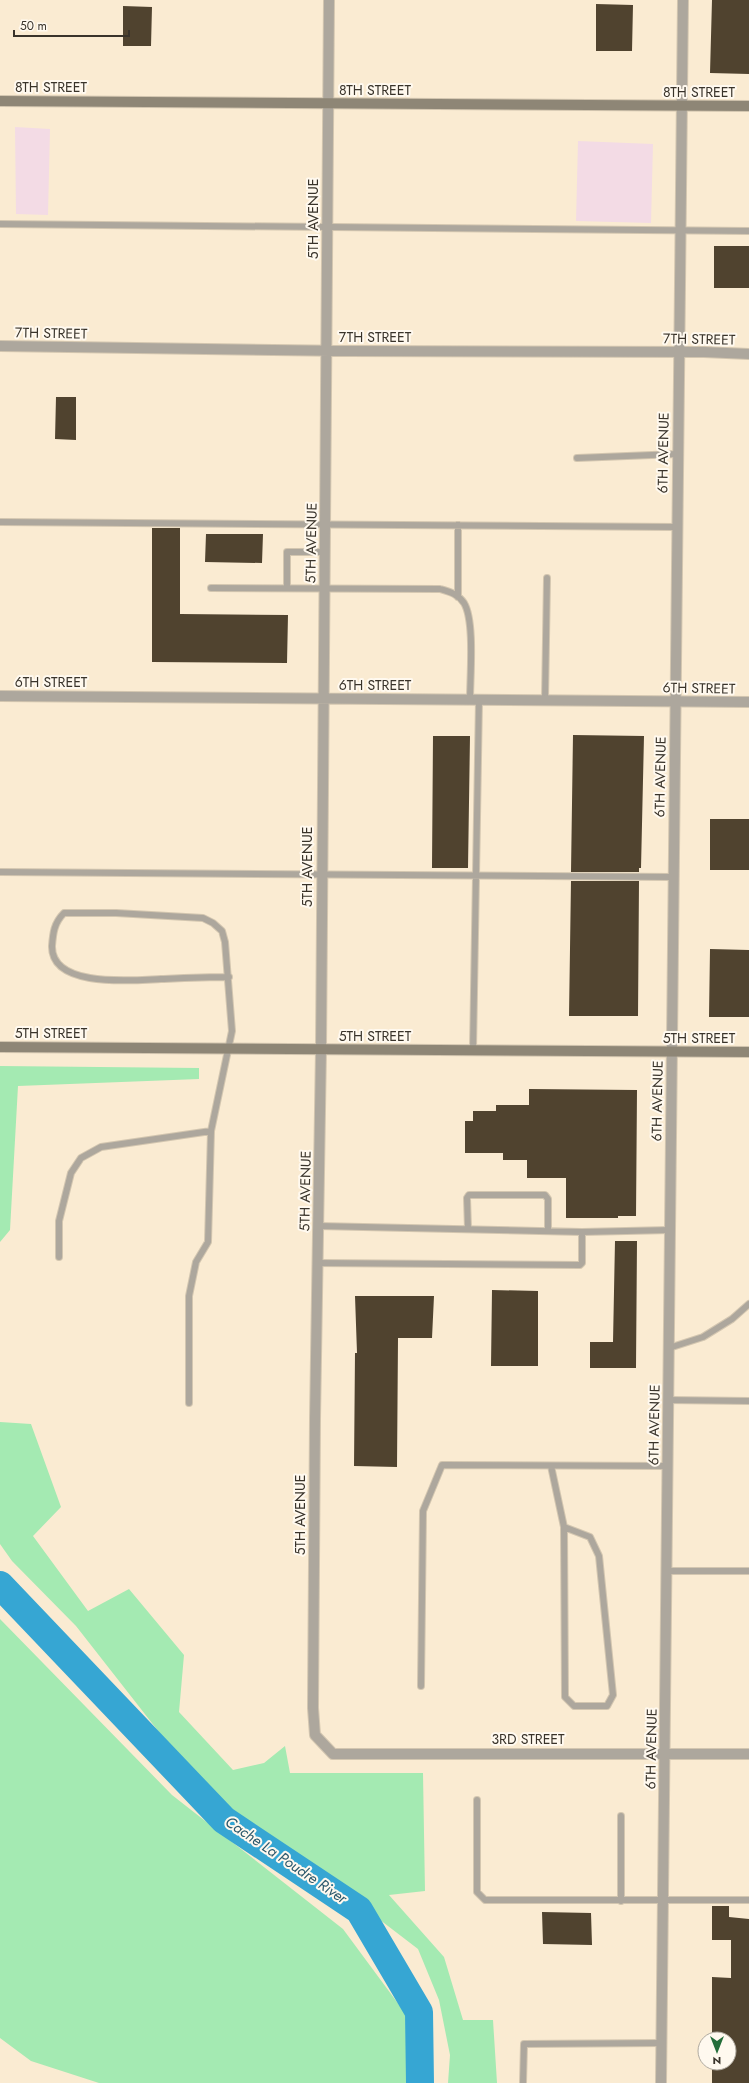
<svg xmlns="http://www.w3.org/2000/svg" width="749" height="2083" viewBox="0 0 749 2083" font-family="Jost,sans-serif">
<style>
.commercial{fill:#f3dbe5}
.green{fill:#a4eab2}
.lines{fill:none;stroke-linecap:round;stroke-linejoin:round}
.river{stroke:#36a6d3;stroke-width:28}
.building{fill:#50432f}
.service-casing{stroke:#d3c6b0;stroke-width:8}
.minor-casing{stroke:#d3c6b0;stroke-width:12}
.tertiary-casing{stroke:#d3c6b0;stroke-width:12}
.secondary-casing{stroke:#d3c6b0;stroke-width:12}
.service{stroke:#ada79d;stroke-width:6}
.minor{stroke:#ada79d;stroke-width:10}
.tertiary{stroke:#ada79d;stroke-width:10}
.secondary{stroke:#8e8676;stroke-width:10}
.labels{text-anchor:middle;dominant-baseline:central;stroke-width:4;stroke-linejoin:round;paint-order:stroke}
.street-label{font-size:14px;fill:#39332a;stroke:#fff9ef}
.water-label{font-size:15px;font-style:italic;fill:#2c596d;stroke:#fff9ef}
</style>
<rect width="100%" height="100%" fill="#faebd2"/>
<!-- commercial -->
<path class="commercial" d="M15,127L50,129L48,215L16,214Z
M578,141L653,144L651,223L576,221Z"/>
<!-- green -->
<path class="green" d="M0,1066L199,1068V1079L18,1086L10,1230L0,1242Z
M0,1422L31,1424L61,1507L33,1536L88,1611L129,1589L184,1655L179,1712L233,1770L264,1763L285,1746L290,1773H423L425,1891L389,1895L444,1957L463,2020H493L497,2083H448L450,2055L439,2000L418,1949L307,1864L229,1809L184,1764L76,1626L12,1561L0,1544Z
M0,1619L172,1795L343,1929L408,2017V2083H99L31,2061L0,2038Z"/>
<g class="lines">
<!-- river -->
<path class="river" d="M0,1585L224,1820L359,1910L419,2012L420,2083"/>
</g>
<!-- building -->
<path class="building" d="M712,0H749V74L710,73Z
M596,4L633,5L632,51H596Z
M123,6L152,7L151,46H123Z
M714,246H749V288H714Z
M56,397H76V440L55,439Z
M152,528H180V614L288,615L287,663L152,662Z
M206,534H263L262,563L205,562Z
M573,735L644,736L641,868H639V872H571Z
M433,736H470L468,868H432Z
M710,819H749V870H710Z
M571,881H639L638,1016H569Z
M710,949L749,950V1017H709Z
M529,1089L637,1090L636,1216H618V1218H566V1178H527V1160H503V1153H465V1121H473V1111H496V1105H529Z
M615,1241H637L636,1368H590V1342H613Z
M492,1290L538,1291V1366H491Z
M355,1296H434L432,1338H398L397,1467L354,1466L355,1353H357Z
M712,1906H729V1917L749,1919V2083H712V2063H729V2039H712V1977L731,1978V1940H712Z
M542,1912L591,1913L592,1945L543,1944Z"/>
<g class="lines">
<defs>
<path id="service" d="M0,224L749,231
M577,458L677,454
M0,522L676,527
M211,588L440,589C450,592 458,594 464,603C475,621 470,677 470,700
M287,588V552H325
M458,597V525
M545,700L547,578
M0,872L673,877
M473,1050L479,700
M318,1226L582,1232L670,1230
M468,1229L467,1198L469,1195H545L548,1199V1231
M59,1257V1221L71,1173L81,1158L101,1147L211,1131
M317,1263L580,1265L582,1263V1232
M669,1348L703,1337L732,1319L749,1304
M668,1400L749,1401
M189,1403V1296L196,1262L208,1242L211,1131L232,1031L225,942L222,931L213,923L203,918L116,913H64C54,923 53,933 52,946C51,989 135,980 161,979C184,978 206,977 229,977
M551,1466L564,1527L590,1537L599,1556L613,1695L607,1706H574L565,1697L564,1527
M666,1571H749
M421,1686L423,1511L442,1465L667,1466
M477,1800V1892L485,1900H749
M621,1901V1816
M523,2083L524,2044L662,2043"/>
<path id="minor" d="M329,0L321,1049L315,1419L313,1708L315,1735L333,1754H749
M0,346L349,351L704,352L749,354
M0,696L749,702"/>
<path id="tertiary" d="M661,2083L683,0"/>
<path id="secondary" d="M0,101L749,106
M0,1047L749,1052"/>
</defs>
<!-- service casing -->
<use href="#service" class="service-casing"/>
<!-- minor casing -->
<use href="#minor" class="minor-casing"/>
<!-- tertiary casing -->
<use href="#tertiary" class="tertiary-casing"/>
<!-- secondary casing -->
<use href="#secondary" class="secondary-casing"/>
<!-- service -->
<use href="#service" class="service"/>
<!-- minor -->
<use href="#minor" class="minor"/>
<!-- tertiary -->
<use href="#tertiary" class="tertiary"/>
<!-- secondary -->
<use href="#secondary" class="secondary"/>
</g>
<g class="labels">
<!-- street labels -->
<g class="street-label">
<text x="51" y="87">8TH STREET</text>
<text x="375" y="90">8TH STREET</text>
<text x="699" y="92">8TH STREET</text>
<text transform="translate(313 219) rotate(-90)">5TH AVENUE</text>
<text transform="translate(51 333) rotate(1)">7TH STREET</text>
<text x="375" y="337">7TH STREET</text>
<text transform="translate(699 339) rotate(1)">7TH STREET</text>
<text transform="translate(663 453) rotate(-89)">6TH AVENUE</text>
<text transform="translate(311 543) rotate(-89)">5TH AVENUE</text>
<text x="51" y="682">6TH STREET</text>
<text x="375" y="685">6TH STREET</text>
<text transform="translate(699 688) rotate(1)">6TH STREET</text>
<text transform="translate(660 777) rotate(-89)">6TH AVENUE</text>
<text transform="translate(307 867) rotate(-90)">5TH AVENUE</text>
<text x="51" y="1033">5TH STREET</text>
<text x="375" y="1036">5TH STREET</text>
<text x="699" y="1038">5TH STREET</text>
<text transform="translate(657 1101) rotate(-89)">6TH AVENUE</text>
<text transform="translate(305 1191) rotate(-89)">5TH AVENUE</text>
<text transform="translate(654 1425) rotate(-89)">6TH AVENUE</text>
<text transform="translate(300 1515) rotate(-90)">5TH AVENUE</text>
<text x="528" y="1739">3RD STREET</text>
<text transform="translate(651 1749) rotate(-89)">6TH AVENUE</text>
</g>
<!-- water labels -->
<g class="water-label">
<text transform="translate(286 1860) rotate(34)">Cache La Poudre River</text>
</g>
</g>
<!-- north arrow -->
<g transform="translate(717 2051) rotate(180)"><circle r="19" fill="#fff9ef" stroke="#b0aaa0"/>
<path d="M0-3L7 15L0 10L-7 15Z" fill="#246d3a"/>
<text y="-6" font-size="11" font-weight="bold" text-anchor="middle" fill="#39332a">N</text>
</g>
<!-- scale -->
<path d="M14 30v6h115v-6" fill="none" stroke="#39332a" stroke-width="2"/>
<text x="20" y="30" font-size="12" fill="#39332a" stroke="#fff9ef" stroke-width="3" paint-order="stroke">50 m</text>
</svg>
